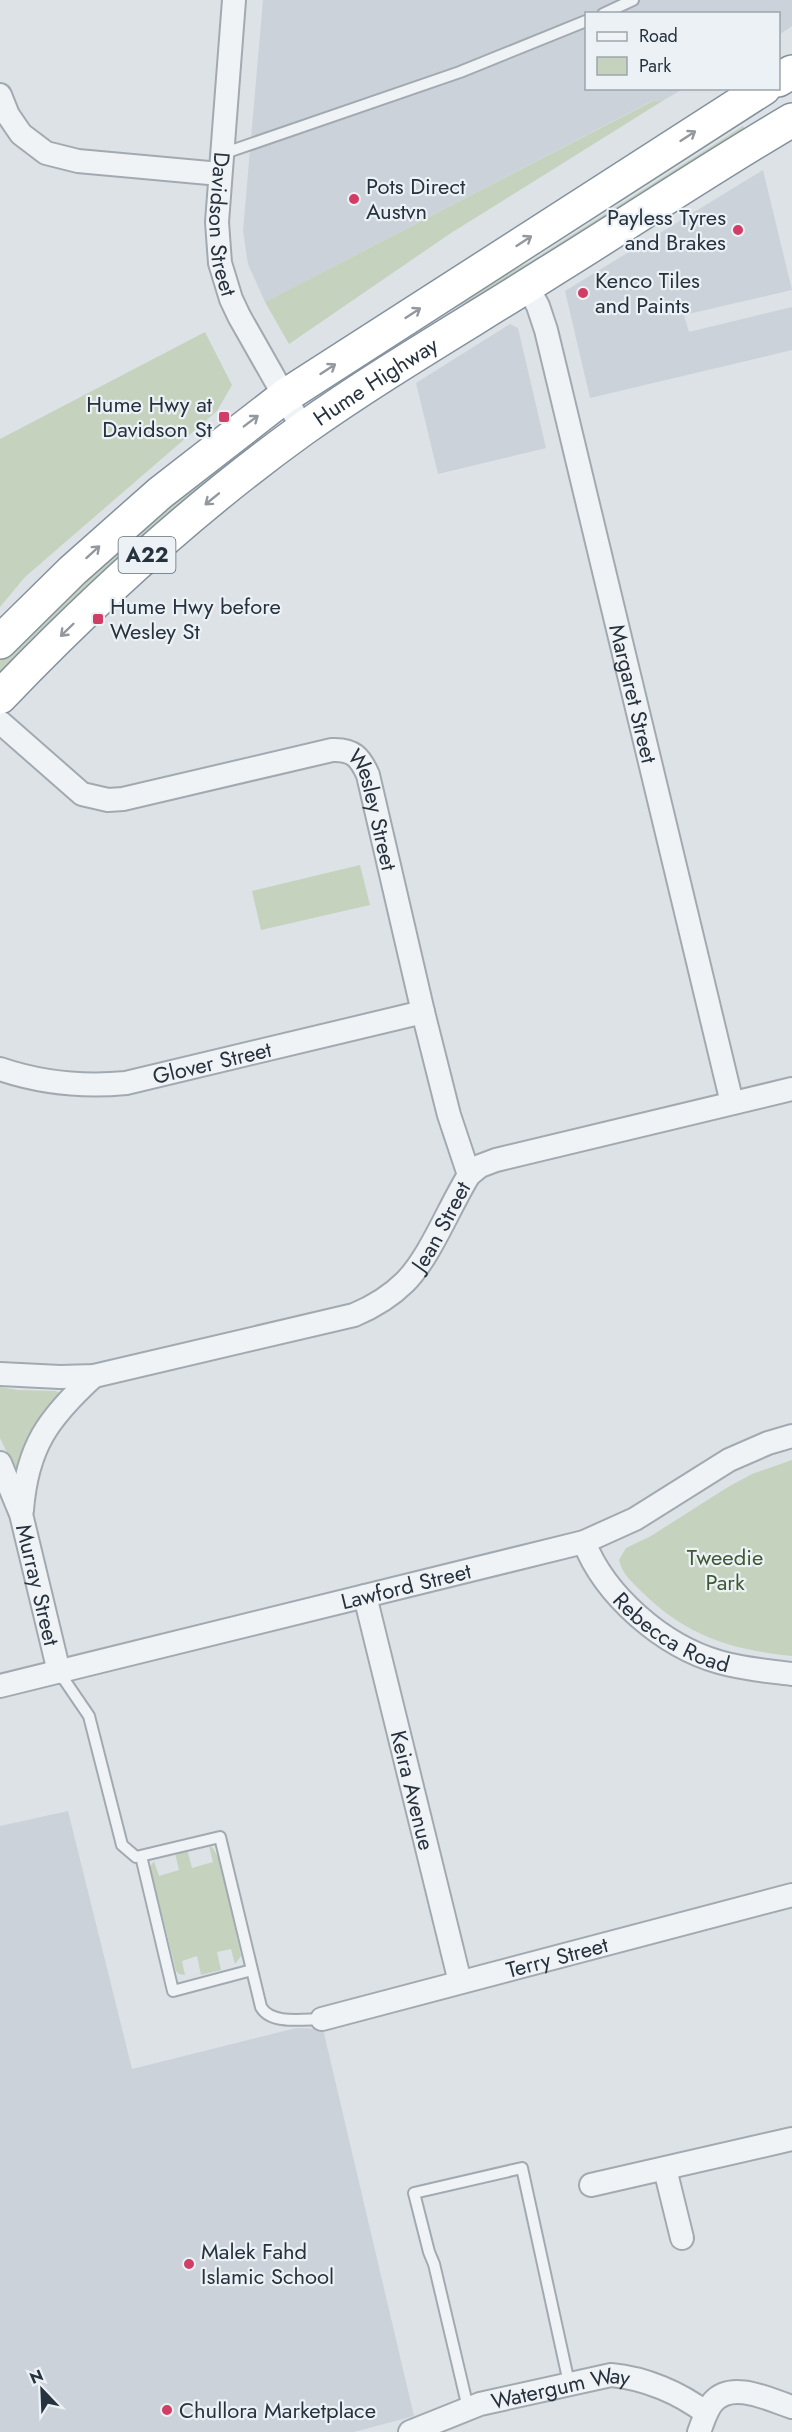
<svg xmlns="http://www.w3.org/2000/svg" width="792" height="2432" viewBox="0 0 792 2432" font-family="Jost,sans-serif">
<style>
.built{fill:#cbd2d9}
.green{fill:#c5d2be}
.lines{fill:none;stroke-linecap:round;stroke-linejoin:round}
.service-casing{stroke:#a2aab1;stroke-width:14}
.minor-casing{stroke:#a2aab1;stroke-width:26}
.trunk-casing{stroke:#84919e;stroke-width:36}
.service{stroke:#f0f3f6;stroke-width:10}
.minor{stroke:#f0f3f6;stroke-width:22}
.trunk{stroke:#fff;stroke-width:33}
.oneway{stroke:#92989e}
.poi-dot{fill:#d13d64;stroke:#ecf1f5;stroke-width:2}
.labels{text-anchor:middle;dominant-baseline:central;stroke-width:4.5;stroke-linejoin:round;paint-order:stroke}
.shield{fill:#ecf1f5;stroke:#616b75;stroke-width:1.5}
.shield-label{font-size:21px;font-weight:bold;fill:#26323e}
.poi-label{font-size:22px;fill:#26323e;stroke:#ecf1f5;text-anchor:start}
.street-label{font-size:22px;fill:#26323e;stroke:#ecf1f5}
.park-label{font-size:22px;fill:#3f5a33;stroke:#ecf1f5}
</style>
<rect width="100%" height="100%" fill="#dde2e7"/>
<!-- built -->
<path class="built" d="M263,0H792V26L779,35L778,14H586V88L683,89L664,100L652,101L265,302L248,264L243,231Z
M763,170L792,290L684,315L689,332L792,307V350L590,398L565,291Z
M510,324L518,328L546,448L438,474L416,383Z
M68,1811L132,2069L296,2028L323,2029L414,2416L354,2432H0V1826Z"/>
<!-- green -->
<path class="green" d="M664,100L451,233L289,344L265,302L653,101Z
M743,126L747,132L506,285L452,309L450,304L531,261Z
M205,332L232,385L217,411L25,577L0,607V439Z
M272,426L250,450L0,677V661L19,641L147,521Z
M360,865L370,905L261,930L252,891Z
M0,1387L18,1390L56,1391L61,1394L39,1419L17,1467L13,1465L0,1438Z
M792,1460V1656C732,1650 687,1636 643,1593C633,1583 622,1574 619,1560L626,1548L651,1536L728,1487L752,1474Z
M209,1846L213,1848L220,1861L241,1956L235,1964L231,1949L217,1952L221,1970L201,1975L197,1956L182,1961L185,1975L179,1974L176,1971L150,1867L154,1861L159,1876L179,1870L175,1853L187,1849L192,1868L213,1862Z"/>
<g class="lines">
<defs>
<path id="service" d="M603,14L633,0
M222,154L460,72L586,21
M59,1672L89,1716L122,1845L136,1857L220,1837L261,2007C271,2025 304,2019 322,2019
M141,1856L173,1991L252,1970
M468,2408L434,2264L429,2252L414,2193L522,2168L569,2383"/>
<g id="minor">
<path id="s1" d="M234,0L217,222L220,263L231,299L239,316L303,429"/>
<path d="M0,95L8,115L21,134L46,153L78,161L220,174"/>
<path id="s2" d="M527,286L538,306L546,330L732,1103"/>
<path id="s3" d="M0,722L82,794L108,800L123,799L332,750C353,749 360,757 368,775L423,1012L449,1115L469,1175"/>
<path id="s4" d="M0,1069C41,1083 83,1087 126,1083L423,1012"/>
<path id="s5" d="M0,1374L60,1377L94,1376L354,1315C373,1307 390,1297 405,1282C430,1257 449,1207 469,1175L480,1166L496,1160L792,1089"/>
<path id="s6" d="M0,1463L21,1514L59,1672"/>
<path d="M22,1510C27,1447 48,1418 94,1376"/>
<path id="s7" d="M584,1542C605,1596 663,1646 719,1662C743,1669 767,1671 792,1674"/>
<path id="s8" d="M365,1596L460,1982"/>
<path id="s9" d="M0,1686L584,1542L635,1519L729,1460L768,1443L792,1436"/>
<path id="s10" d="M322,2019L792,1895"/>
<path d="M665,2169L682,2238"/>
<path d="M591,2185L792,2139"/>
<path id="s11" d="M410,2432L480,2404L611,2375C645,2378 680,2393 706,2413"/>
<path d="M699,2432C703,2422 706,2410 713,2402C732,2380 770,2400 792,2407"/>
</g>
<g id="trunk">
<path d="M778,80L792,72"/>
<path d="M0,642L72,571L160,493L285,396L764,88"/>
<path id="s12" d="M0,697C93,600 193,508 303,429C382,373 467,324 549,272C630,222 710,168 792,120"/>
</g>
</defs>
<!-- service casing -->
<use href="#service" class="service-casing"/>
<!-- minor casing -->
<use href="#minor" class="minor-casing"/>
<!-- trunk casing -->
<use href="#trunk" class="trunk-casing"/>
<!-- service -->
<use href="#service" class="service"/>
<!-- minor -->
<use href="#minor" class="minor"/>
<!-- trunk -->
<use href="#trunk" class="trunk"/>
</g>
<!-- one-way arrows -->
<defs><path id="oneway-shaft" d="M-6 0H5M1.5-3L5.5 0L1.5 3" fill="none" stroke-width="1.6" stroke-linecap="round" stroke-linejoin="round" transform="scale(1.5)"/></defs>
<g class="oneway">
<use href="#oneway-shaft" transform="translate(688 136) rotate(-33)"/>
<use href="#oneway-shaft" transform="translate(524 241) rotate(-33)"/>
<use href="#oneway-shaft" transform="translate(413 313) rotate(-33)"/>
<use href="#oneway-shaft" transform="translate(328 369) rotate(-33)"/>
<use href="#oneway-shaft" transform="translate(251 421) rotate(-37)"/>
<use href="#oneway-shaft" transform="translate(212 499) rotate(141)"/>
<use href="#oneway-shaft" transform="translate(93 552) rotate(-42)"/>
<use href="#oneway-shaft" transform="translate(67 630) rotate(136)"/>
</g>
<!-- markers -->
<g class="poi-dot">
<circle cx="354" cy="199" r="6"/>
<circle cx="738" cy="230" r="6"/>
<circle cx="583" cy="293" r="6"/>
<rect x="218" y="411" width="12" height="12" rx="3"/>
<rect x="92" y="613" width="12" height="12" rx="3"/>
<circle cx="189" cy="2264" r="6"/>
<circle cx="167" cy="2410" r="6"/>
</g>
<g class="labels">
<!-- shield labels -->
<rect class="shield" x="118.5" y="537" width="57" height="36" rx="4.5"/>
<g class="shield-label">
<text x="147" y="555">A22</text>
</g>
<!-- poi labels -->
<g class="poi-label">
<text x="366" y="186">Pots Direct<tspan x="366" dy="25">Austvn</tspan></text>
<text x="726" y="217" text-anchor="end">Payless Tyres<tspan x="726" dy="25">and Brakes</tspan></text>
<text x="595" y="280">Kenco Tiles<tspan x="595" dy="25">and Paints</tspan></text>
<text x="212" y="404" text-anchor="end">Hume Hwy at<tspan x="212" dy="25">Davidson St</tspan></text>
<text x="110" y="606">Hume Hwy before<tspan x="110" dy="25">Wesley St</tspan></text>
<text x="201" y="2251">Malek Fahd<tspan x="201" dy="25">Islamic School</tspan></text>
<text x="179" y="2410">Chullora Marketplace</text>
</g>
<!-- street labels -->
<g class="street-label">
<text stroke="none"><textPath href="#s1" startOffset="225">Davidson Street</textPath></text>
<text stroke="none"><textPath href="#s12" startOffset="492">Hume Highway</textPath></text>
<text stroke="none"><textPath href="#s2" startOffset="422">Margaret Street</textPath></text>
<text stroke="none"><textPath href="#s3" startOffset="448">Wesley Street</textPath></text>
<text stroke="none"><textPath href="#s4" startOffset="216">Glover Street</textPath></text>
<text stroke="none"><textPath href="#s5" startOffset="489">Jean Street</textPath></text>
<text stroke="none"><textPath href="#s6" startOffset="128">Murray Street</textPath></text>
<text stroke="none"><textPath href="#s9" startOffset="418">Lawford Street</textPath></text>
<text stroke="none"><textPath href="#s7" startOffset="130">Rebecca Road</textPath></text>
<text stroke="none"><textPath href="#s8" startOffset="200">Keira Avenue</textPath></text>
<text stroke="none"><textPath href="#s10" startOffset="243">Terry Street</textPath></text>
<text stroke="none"><textPath href="#s11" startOffset="158">Watergum Way</textPath></text>
</g>
<!-- park labels -->
<g class="park-label">
<text x="725" y="1557">Tweedie<tspan x="725" dy="25">Park</tspan></text>
</g>
</g>
<!-- legend -->
<rect x="585" y="12" width="195" height="78" fill="#ecf1f5" stroke="#9da5ac" stroke-width="1.5"/>
<rect x="597" y="32" width="30" height="9" fill="#f0f3f6" stroke="#9da5ac" stroke-width="1.5"/>
<text x="639" y="42" font-size="18" fill="#26323e">Road</text>
<rect x="597" y="57" width="30" height="18" fill="#c5d2be" stroke="#9da5ac" stroke-width="1.5"/>
<text x="639" y="72" font-size="18" fill="#26323e">Park</text>
<!-- north arrow -->
<g transform="translate(42 2390) rotate(337)" stroke="#ecf1f5" stroke-width="4.5" paint-order="stroke">
<path d="M0-4.5L10 22L0 15L-10 22Z" fill="#26323e"/>
<text y="-9" font-size="16" font-weight="bold" text-anchor="middle" fill="#26323e">N</text>
</g>
</svg>
